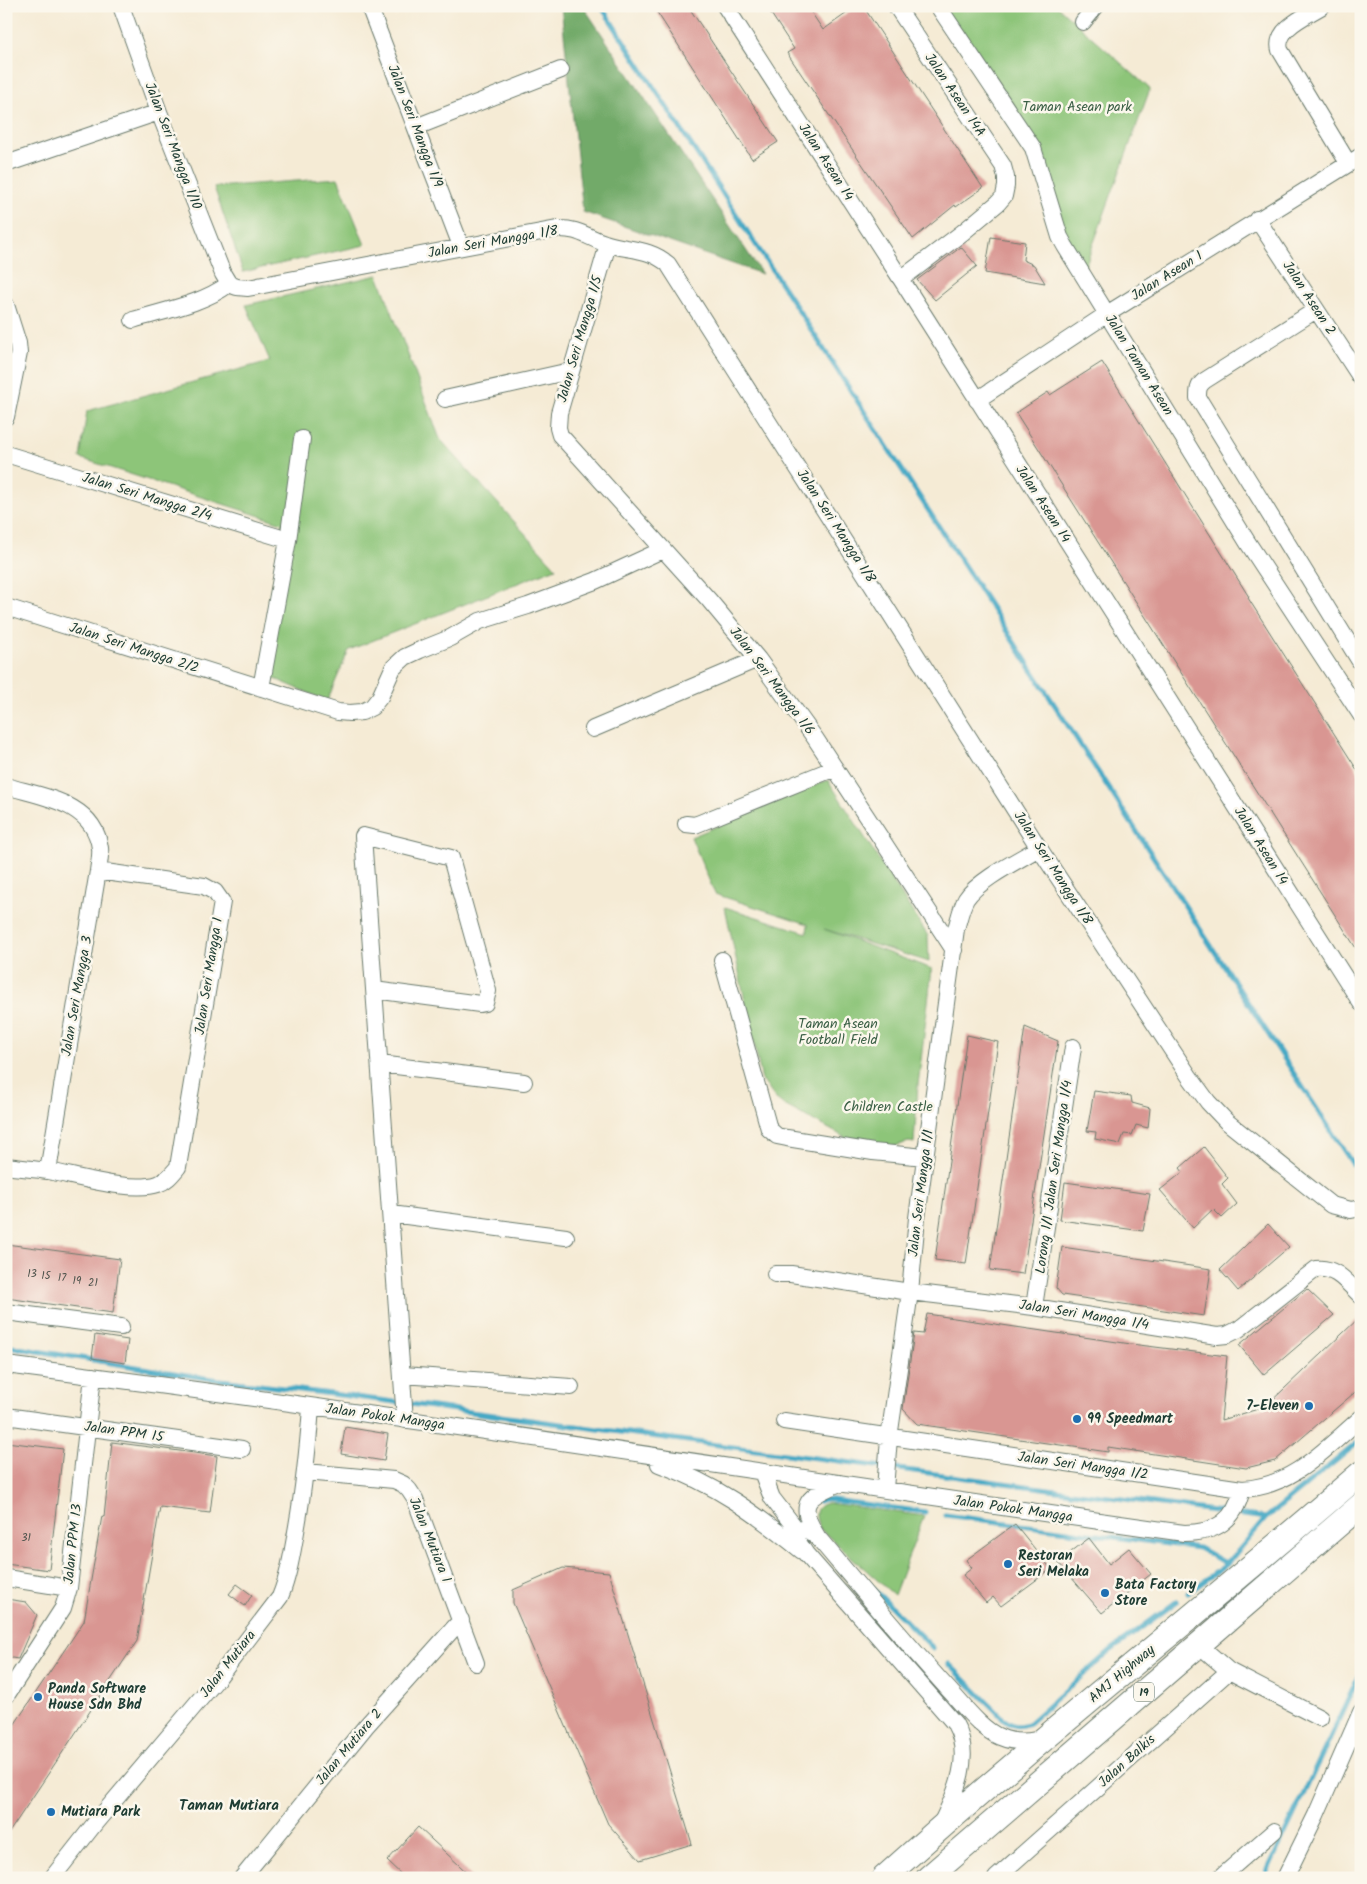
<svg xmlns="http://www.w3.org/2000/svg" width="1367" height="1884" viewBox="0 0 1367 1884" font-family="Kalam,sans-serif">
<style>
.green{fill:#8dc579;stroke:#568156}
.forest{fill:#72aa69;stroke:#48744e}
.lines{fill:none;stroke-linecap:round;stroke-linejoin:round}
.stream{stroke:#46a9c5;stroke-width:5}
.building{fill:#d99692}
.minor-casing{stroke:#6a7a6c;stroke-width:18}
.highway-casing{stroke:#6a7a6c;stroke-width:26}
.minor{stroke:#fff;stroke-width:16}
.highway{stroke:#fff;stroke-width:24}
.poi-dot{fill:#1f6fb2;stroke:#fbf7ec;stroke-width:2}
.labels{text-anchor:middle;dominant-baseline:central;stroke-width:5;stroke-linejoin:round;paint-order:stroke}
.number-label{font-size:11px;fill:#4e534c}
.shield{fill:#fbf7ec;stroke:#61756b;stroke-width:1}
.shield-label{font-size:12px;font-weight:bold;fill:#1f3d34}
.street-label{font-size:14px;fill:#1f3d34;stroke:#fbf7ec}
.park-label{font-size:14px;fill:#3a5f45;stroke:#fbf7ec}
.poi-label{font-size:14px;font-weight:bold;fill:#1f3d34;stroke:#fbf7ec;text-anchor:start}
.neighbourhood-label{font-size:15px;font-weight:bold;fill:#1f3d34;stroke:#fbf7ec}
</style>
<rect width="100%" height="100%" fill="#fbf7ec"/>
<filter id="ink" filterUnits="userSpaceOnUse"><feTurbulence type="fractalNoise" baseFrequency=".02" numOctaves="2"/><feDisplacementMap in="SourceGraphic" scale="10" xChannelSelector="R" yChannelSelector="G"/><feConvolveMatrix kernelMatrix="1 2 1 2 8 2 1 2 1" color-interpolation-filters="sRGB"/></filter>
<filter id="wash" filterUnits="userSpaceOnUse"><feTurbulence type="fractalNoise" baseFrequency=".0096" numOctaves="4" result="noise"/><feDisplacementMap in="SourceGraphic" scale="20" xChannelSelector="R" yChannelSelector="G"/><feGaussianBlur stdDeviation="1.12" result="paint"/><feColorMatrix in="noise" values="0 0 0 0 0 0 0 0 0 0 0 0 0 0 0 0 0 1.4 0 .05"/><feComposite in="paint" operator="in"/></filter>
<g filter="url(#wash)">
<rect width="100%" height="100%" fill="#f5ebd5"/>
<!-- green -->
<path class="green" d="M937,6H1057L1150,89L1082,275L1036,157Z
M338,178L365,245L243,272L214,187Z
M378,275L440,439L556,568L349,650L327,701L266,675L282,523L80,458L87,411L270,361L246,305Z
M828,780L928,936L929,962L824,929L932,969L918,1085L914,1143L909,1142L873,1152L784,1105L775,1098L762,1080L725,907L807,933L808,924L715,894L691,837Z
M827,1503L924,1516L894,1595L820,1529C815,1517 812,1507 827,1503Z"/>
<!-- forest -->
<path class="forest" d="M561,6H583L762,274L583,212Z"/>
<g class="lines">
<!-- stream -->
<path class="stream" d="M601,6L1361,1177
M6,1346L205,1378L403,1403L1266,1518
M819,1501L824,1499L925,1512
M945,1515L1199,1548L1227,1564
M857,1573L933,1648
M1188,1593L1227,1564L1266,1518L1361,1440
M949,1664L1006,1721C1014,1727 1019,1727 1029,1723L1110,1651L1176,1602
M1264,1878L1361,1672"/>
</g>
<g id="blocks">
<!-- building -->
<path class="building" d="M653,6H688L778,142L752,159Z
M766,6H807L823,30L857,6H863L983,188L956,207L955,205L913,239L787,53L794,49Z
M991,237L1025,242L1023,260L1034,265L1045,283L985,273Z
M961,247L977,266L935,300L917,280Z
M1102,362L1249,597L1248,598L1361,776V956L1016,413L1048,392L1050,395Z
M1025,1027L1058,1041L1023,1274L990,1270Z
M967,1035L998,1042L966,1264L935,1260Z
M1094,1091L1131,1096L1132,1103L1150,1108L1148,1128L1136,1125L1132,1135L1124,1134L1120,1144L1095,1139L1096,1132L1087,1131Z
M1204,1147L1228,1178L1222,1184L1237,1204L1222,1218L1213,1209L1193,1228L1160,1190L1183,1172L1180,1168Z
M1065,1182L1150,1194L1143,1231L1060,1220Z
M1268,1224L1289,1247L1238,1291L1220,1270Z
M6,1244L120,1259L113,1313L6,1298Z
M1062,1247L1211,1269L1204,1316L1062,1295L1056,1288Z
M1307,1289L1334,1315L1264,1375L1239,1345Z
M927,1314L1131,1344L1227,1356L1221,1420L1265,1407L1361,1316V1387L1275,1461L1246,1468L1108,1447V1452L917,1424L903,1409L914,1333L923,1334Z
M95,1335L128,1340L125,1363L92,1358Z
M345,1427L388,1434L384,1461L341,1454Z
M6,1442L63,1449L49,1570L6,1564Z
M112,1442L217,1456L210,1513L160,1507L137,1641L6,1837V1737L84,1621L102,1516L104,1517Z
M1015,1524L1051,1569L1001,1606L993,1597L986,1603L963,1575L972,1568L966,1560Z
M1089,1538L1109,1564L1129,1548L1151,1574L1102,1613L1058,1562Z
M563,1568L609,1572L692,1844L640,1860L608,1824L513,1603V1590Z
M237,1584L252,1595L245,1606L229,1594Z
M6,1599L26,1602L37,1615L18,1659L6,1657Z
M418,1827L473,1878H405L387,1861Z"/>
</g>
</g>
<g filter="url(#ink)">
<use href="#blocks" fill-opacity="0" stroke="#6a7a6c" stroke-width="1"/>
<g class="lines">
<defs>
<path id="minor" d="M121,6L159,112L223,274L229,284
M369,6L461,246
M725,6L901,279L1361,1003
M896,6L1003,166L1006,177V186L1004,196L998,203L962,233L901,279
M938,6L1033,148L1060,237L1065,246L1248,543L1361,715
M1322,6C1306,16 1274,29 1280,50L1348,163
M1083,22L1096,6
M416,127L561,70
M6,164L159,112
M1257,219L1361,378
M608,244L559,413L558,428L560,435L709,600L758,659L815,738L954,950
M6,305L18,343L19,353L6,417
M1316,310L1204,381C1198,386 1198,390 1198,398L1361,663
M133,320C166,310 202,304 229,284L237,287L248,288L557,229C579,228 586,237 605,243C628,251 648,247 668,264L1039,848L1189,1076L1208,1102L1226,1121L1331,1205L1351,1210L1361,1208
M445,399L570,371
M977,400L1107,314L1361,156
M6,454L288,540
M6,607L338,712L350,713L362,712L372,707L380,697L393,668L405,657L420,650L450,638L480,621L528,606L595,581L662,550
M261,688L288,540L302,439
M593,729L758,659
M6,786C42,797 94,802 100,848C101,855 99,863 98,871L48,1171
M686,824L695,825L835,768
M722,960L769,1129L777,1136L787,1138L873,1152L925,1157
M374,990L480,1004L485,1003L488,991L451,858L363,836L405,1420
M380,1064L524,1082
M6,1166C20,1168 34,1169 48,1171C76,1176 132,1193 158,1184C167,1181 172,1174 178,1167L222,902L215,892L204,886L98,871
M391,1214L566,1237
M775,1274H791L910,1292L1034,1307L1217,1336L1227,1335L1239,1329L1316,1269C1336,1266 1348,1284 1361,1296
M1034,1307L1073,1047
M6,1312L121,1327
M6,1365C400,1415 791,1478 1184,1533C1216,1533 1235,1521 1242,1489
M403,1375L571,1387
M6,1416L242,1449
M784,1421L1242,1489C1292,1487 1325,1449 1361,1418
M659,1464C716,1484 756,1514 802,1551
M306,1472L394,1480L403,1484L409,1490L415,1499L476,1663
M762,1472L772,1498L797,1530V1540L806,1554L955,1724C973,1755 956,1793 942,1822
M885,1489L889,1438L910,1292L917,1218L956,929C959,919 961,908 966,899C978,880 1019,860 1039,848
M797,1530L807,1529L820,1540C863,1591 905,1642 950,1691C963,1705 982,1730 1000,1737C1014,1743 1032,1743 1045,1737
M817,1536C796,1503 808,1496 840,1483
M6,1578L69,1588
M1229,1671L1320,1718
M6,1696L63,1608L69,1588L93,1376
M52,1878L96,1822L218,1678L280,1597C289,1575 293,1549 297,1526C304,1486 308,1447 311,1408
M242,1878L366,1726L461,1620
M996,1878L1229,1671L1199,1645
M1220,1878L1274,1831
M1285,1878L1316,1815L1361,1712"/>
<path id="highway" d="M884,1878C1039,1738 1203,1610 1361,1473
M928,1878L1361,1505"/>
</defs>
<!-- minor casing -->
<use href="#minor" class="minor-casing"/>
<!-- highway casing -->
<use href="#highway" class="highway-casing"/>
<!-- minor -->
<use href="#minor" class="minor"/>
<!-- highway -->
<use href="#highway" class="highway"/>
</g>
</g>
<!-- markers -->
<g class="poi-dot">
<circle cx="1309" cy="1406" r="5"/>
<circle cx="1077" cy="1419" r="5"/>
<circle cx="1008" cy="1564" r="5"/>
<circle cx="1105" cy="1593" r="5"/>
<circle cx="38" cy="1697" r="5"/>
<circle cx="51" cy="1812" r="5"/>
</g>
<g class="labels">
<!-- number labels -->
<g class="number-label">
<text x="32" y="1274">13</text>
<text x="46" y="1276">15</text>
<text x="62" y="1278">17</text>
<text x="77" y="1281">19</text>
<text x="93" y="1283">21</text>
<text x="26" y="1538">31</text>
</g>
<!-- shield labels -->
<rect class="shield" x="1134" y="1682.5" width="20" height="19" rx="4"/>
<g class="shield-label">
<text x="1144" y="1692">19</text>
</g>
<!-- street labels -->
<g class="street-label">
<text transform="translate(955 95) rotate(56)">Jalan Asean 14A</text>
<text transform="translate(415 126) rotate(69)">Jalan Seri Mangga 1/9</text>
<text transform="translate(173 146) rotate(69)">Jalan Seri Mangga 1/10</text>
<text transform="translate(826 162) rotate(57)">Jalan Asean 14</text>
<text transform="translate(493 242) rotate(-10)">Jalan Seri Mangga 1/8</text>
<text transform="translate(1167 276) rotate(-32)">Jalan Asean 1</text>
<text transform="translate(1309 298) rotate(57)">Jalan Asean 2</text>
<text transform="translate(580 339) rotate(-74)">Jalan Seri Mangga 1/5</text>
<text transform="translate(1139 365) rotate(58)">Jalan Taman Asean</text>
<text transform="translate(147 497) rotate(17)">Jalan Seri Mangga 2/4</text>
<text transform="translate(1043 504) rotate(57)">Jalan Asean 14</text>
<text transform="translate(836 526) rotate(57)">Jalan Seri Mangga 1/8</text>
<text transform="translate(134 648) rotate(18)">Jalan Seri Mangga 2/2</text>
<text transform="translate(772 681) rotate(53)">Jalan Seri Mangga 1/6</text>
<text transform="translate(1261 846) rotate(58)">Jalan Asean 14</text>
<text transform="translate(1053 868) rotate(57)">Jalan Seri Mangga 1/8</text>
<text transform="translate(209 976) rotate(-81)">Jalan Seri Mangga 1</text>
<text transform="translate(77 996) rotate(-80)">Jalan Seri Mangga 3</text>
<text transform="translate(1054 1177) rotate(-82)">Lorong 1/1 Jalan Seri Mangga 1/4</text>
<text transform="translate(921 1193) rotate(-83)">Jalan Seri Mangga 1/1</text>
<text transform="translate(1084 1315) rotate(9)">Jalan Seri Mangga 1/4</text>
<text transform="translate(385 1417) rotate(8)">Jalan Pokok Mangga</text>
<text transform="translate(124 1432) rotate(8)">Jalan PPM 15</text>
<text transform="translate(1083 1466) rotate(8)">Jalan Seri Mangga 1/2</text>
<text transform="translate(1013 1509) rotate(8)">Jalan Pokok Mangga</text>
<text transform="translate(430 1540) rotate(68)">Jalan Mutiara 1</text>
<text transform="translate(73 1544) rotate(-84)">Jalan PPM 13</text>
<text transform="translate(228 1664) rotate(-52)">Jalan Mutiara</text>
<text transform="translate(1122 1674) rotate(-40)">AMJ Highway</text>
<text transform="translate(349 1747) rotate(-50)">Jalan Mutiara 2</text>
<text transform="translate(1127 1761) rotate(-42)">Jalan Balkis</text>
</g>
<!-- park labels -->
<g class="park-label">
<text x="1077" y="107">Taman Asean park</text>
<text x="838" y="1024">Taman Asean<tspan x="838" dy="16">Football Field</tspan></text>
<text x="888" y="1107">Children Castle</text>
</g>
<!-- poi labels -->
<g class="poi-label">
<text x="1299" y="1406" text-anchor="end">7-Eleven</text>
<text x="1087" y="1419">99 Speedmart</text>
<text x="1018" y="1556">Restoran<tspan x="1018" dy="16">Seri Melaka</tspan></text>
<text x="1115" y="1585">Bata Factory<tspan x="1115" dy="16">Store</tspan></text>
<text x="48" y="1689">Panda Software<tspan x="48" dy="16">House Sdn Bhd</tspan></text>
<text x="61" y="1812">Mutiara Park</text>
</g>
<!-- neighbourhood labels -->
<g class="neighbourhood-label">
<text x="229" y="1806">Taman Mutiara</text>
</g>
</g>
<!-- margin -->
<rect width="1367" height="1884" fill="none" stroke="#fbf7ec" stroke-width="25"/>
</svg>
